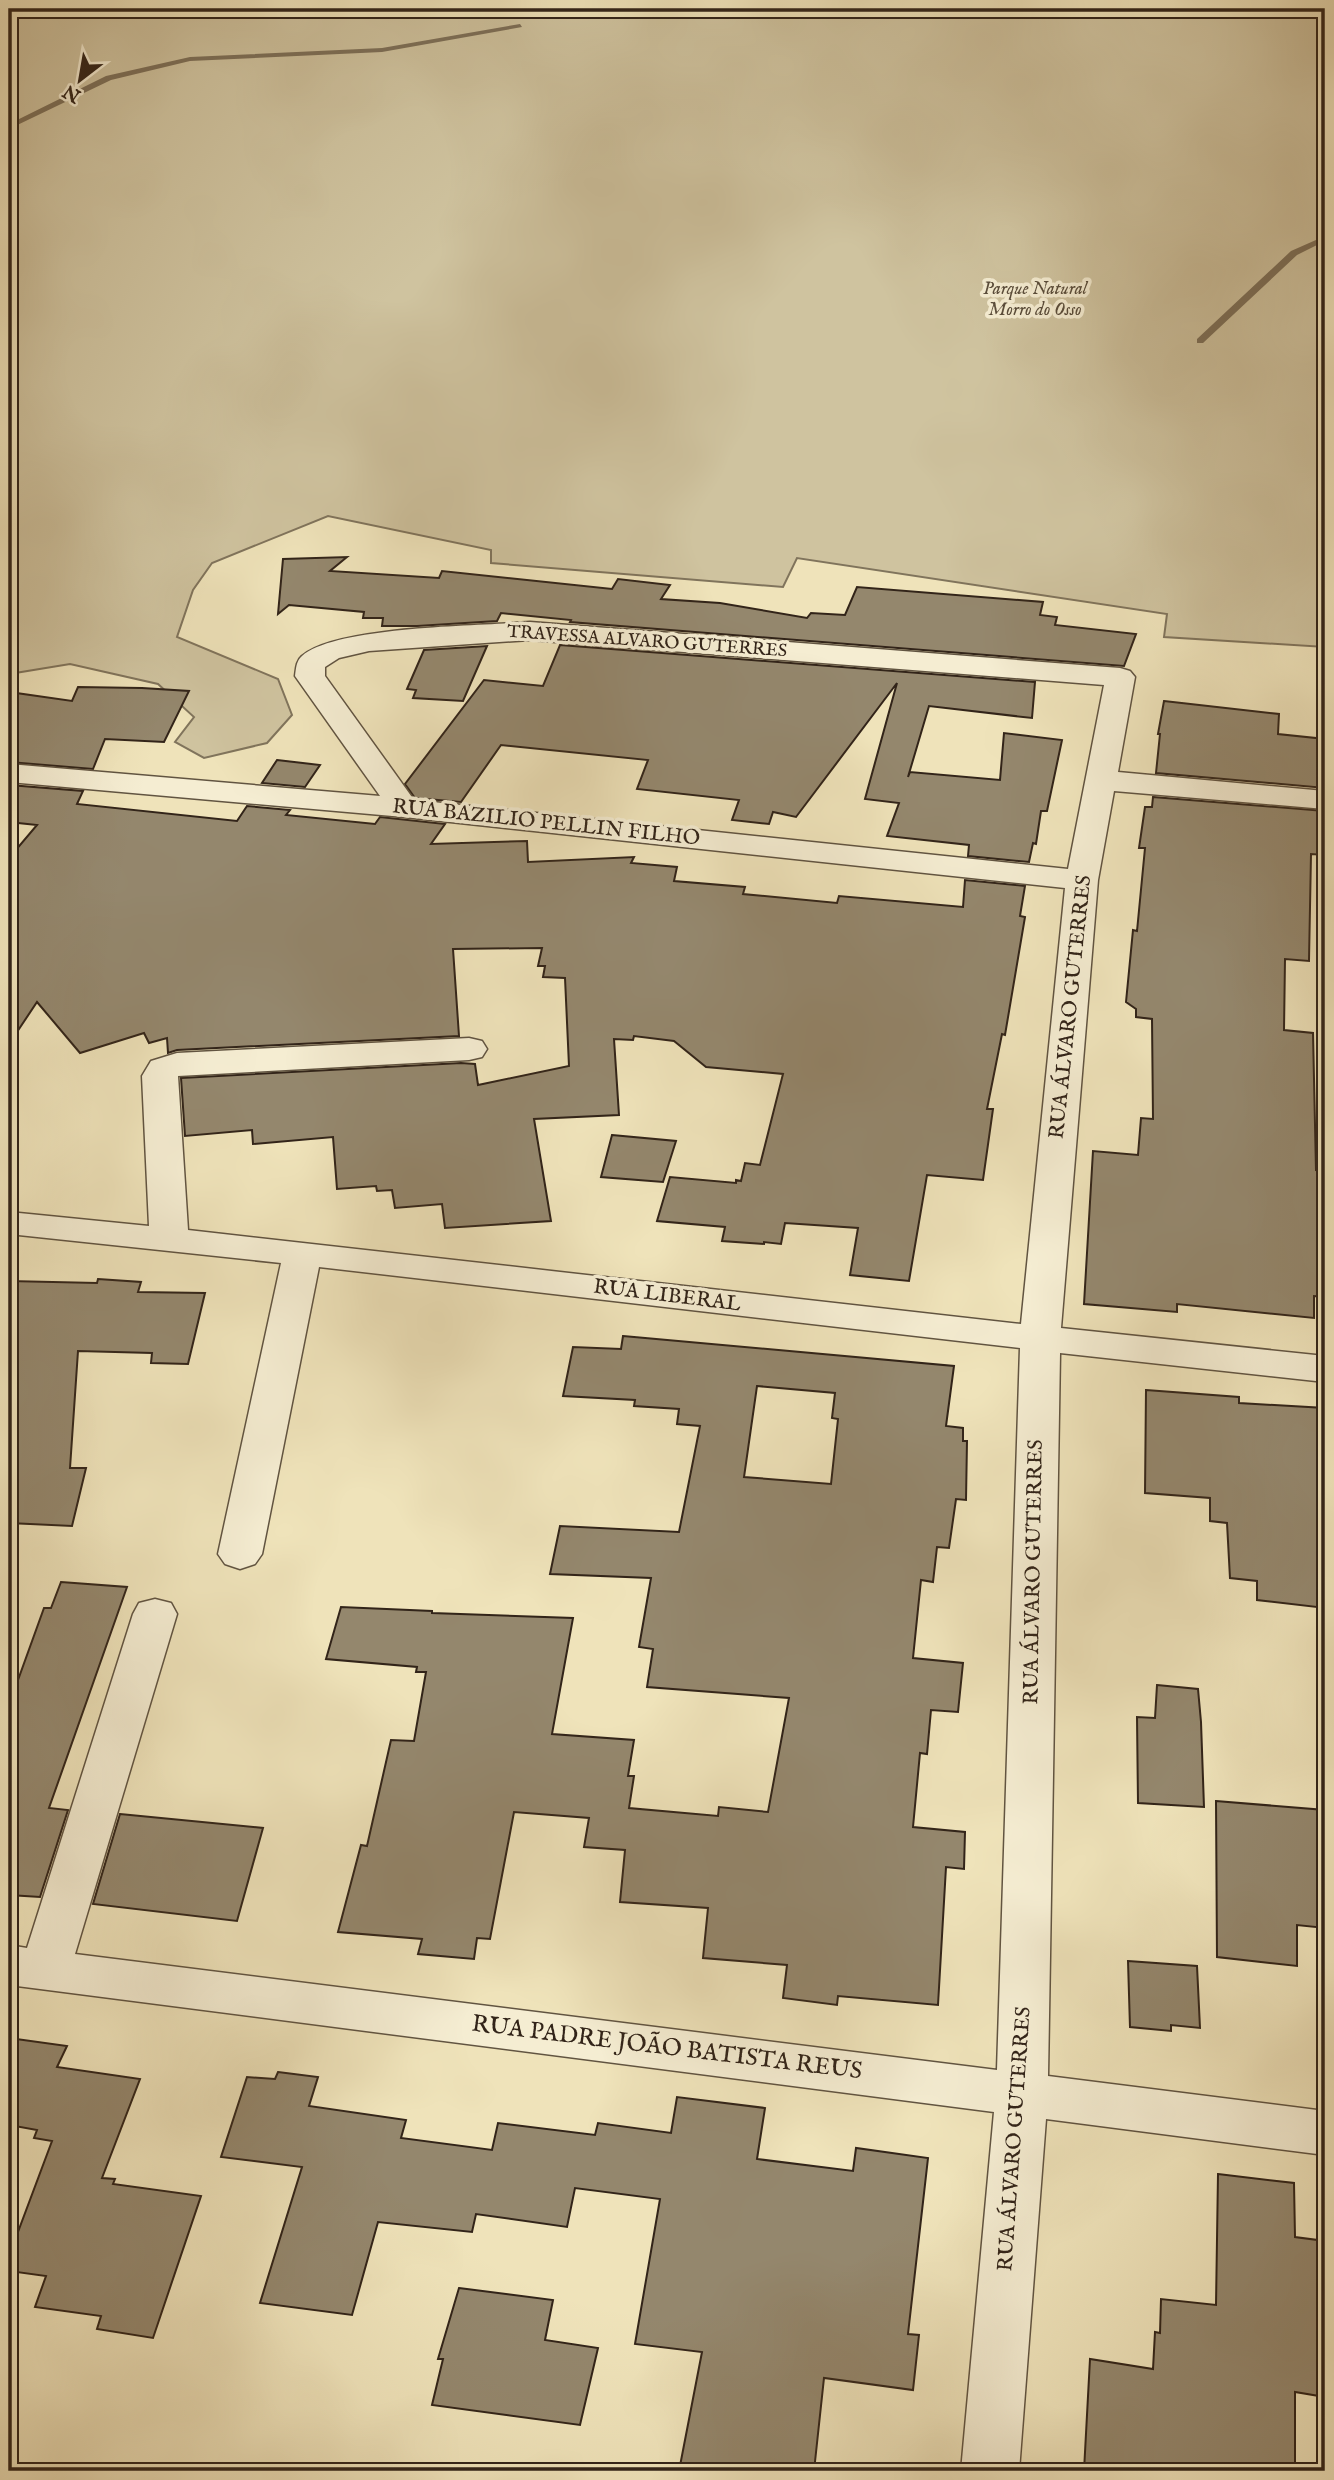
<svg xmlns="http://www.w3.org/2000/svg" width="1334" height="2480" viewBox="0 0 1334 2480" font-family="'IM FELL English',serif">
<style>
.green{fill:#cfc39f;stroke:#80745c;stroke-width:2}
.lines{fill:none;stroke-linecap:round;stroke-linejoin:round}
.stream{fill:#7d7059;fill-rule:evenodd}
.building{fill:#94876d;stroke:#322419;stroke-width:2;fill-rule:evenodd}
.minor-casing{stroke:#615441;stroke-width:3}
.minor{fill:#f5edd2;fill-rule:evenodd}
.labels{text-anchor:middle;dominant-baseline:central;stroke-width:7;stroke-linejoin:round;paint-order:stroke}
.far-park-label{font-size:18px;font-style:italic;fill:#594c3a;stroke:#f5edd2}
.far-street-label{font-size:18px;fill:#322419;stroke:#f5edd2}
.street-label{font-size:21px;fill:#322419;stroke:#f5edd2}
.near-street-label{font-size:24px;fill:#322419;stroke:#f5edd2}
</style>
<rect width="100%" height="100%" fill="#efe3ba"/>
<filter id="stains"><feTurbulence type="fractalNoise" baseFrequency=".00286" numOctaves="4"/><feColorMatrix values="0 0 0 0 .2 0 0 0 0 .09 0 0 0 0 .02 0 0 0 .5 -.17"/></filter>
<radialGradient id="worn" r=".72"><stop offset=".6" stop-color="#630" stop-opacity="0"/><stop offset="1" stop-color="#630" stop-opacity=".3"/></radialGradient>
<!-- green -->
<path class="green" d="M9,9H1325V647L1164,637L1167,614L797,558L783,587L491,563V550L328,516L212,563L193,590L177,637L278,679L292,715L267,743L204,758L175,742L194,717L158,684L70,664L9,674Z"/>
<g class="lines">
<!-- stream -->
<path class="stream" d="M520,24L522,27L382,52L190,61L111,80L9,129V124L106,76L190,57L382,48Z
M1325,236V241L1297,255L1203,343H1197V339L1291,251Z"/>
</g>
<!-- building -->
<path class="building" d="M347,557L330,571L439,578L442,571L612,589L618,579L670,585L661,599L720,603L807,618L811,613L845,615L857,587L1043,602L1040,615L1057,617L1055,625L1136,634L1124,666L570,622L571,620L501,613L497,621L417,626H382L383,618H363L364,612L289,605L278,614L283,559Z
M560,645L1035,682L1032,718L929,706L908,777L910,772L1000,780L1004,733L1062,740L1047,811H1041L1036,844L1033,843L1029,862L968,856L969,845L887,836L899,803L865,799L897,683L796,817L773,812L769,824L732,820L739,800L637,789L648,760L501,745L461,802L415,798L405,784L484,680L543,686Z
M487,646L463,701L413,698L416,690L407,689L424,650Z
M78,687L142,688L189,691L164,742L105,739L93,769L9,762V692L72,701Z
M1164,701L1279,714L1278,734L1325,739V788L1156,773L1160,734H1158Z
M277,760L320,765L305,787L262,783Z
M9,785L83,791L77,804L237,821L247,806L290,810L286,815L375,824L380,817L445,824L431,844L527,841L528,862L634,857L631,863L677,867L674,881L745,887L743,894L837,903L839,896L963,907L965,880L1025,886L1020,916L1025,917L1005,1035L1002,1034L987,1109H993L983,1180L927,1175L909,1281L850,1275L858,1228L785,1223L781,1244L764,1242V1244L722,1241L725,1227L657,1221L670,1177L736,1183V1180L741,1181L745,1163L760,1165L783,1074L706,1067L674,1041L634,1036L633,1040L614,1039L619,1115L534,1119L551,1221L445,1228L442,1204L395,1208L392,1190L377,1191L376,1186L337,1189L333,1137L253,1144L252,1130L185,1136L181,1078L461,1063L475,1064L478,1085L569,1066L565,978L543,977L545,966H538L542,948L453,949L459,1036L177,1050L168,1053L167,1038L149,1043L144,1033L80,1053L37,1002L9,1044V858L37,825L9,822Z
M1153,797L1325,811V855L1311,854L1309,961L1285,959L1284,1030L1313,1033L1316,1170L1325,1171V1297L1314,1296V1318L1177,1304V1312L1084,1304L1093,1151L1138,1155L1141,1118L1153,1119L1152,1019L1136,1017V1009L1126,1002L1133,930L1137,931L1145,848H1139L1145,807H1152Z
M612,1135L676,1141L663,1182L601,1177Z
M98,1279L141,1282L138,1292L205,1293L188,1364L151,1363L152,1353L78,1351L70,1468H86L72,1526L9,1523V1281L97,1283Z
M623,1336L954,1366L946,1426L963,1428V1441H967L966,1500L956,1499L949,1548L937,1547L933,1582L921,1580L913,1658L963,1663L958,1712L931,1710L927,1754L920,1753L913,1827L965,1832L964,1869L946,1867L938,2005L838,1996L837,2005L783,1998L787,1965L703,1958L708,1908L620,1902L625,1850L584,1847L589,1818L514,1812L490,1939L477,1938L474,1959L418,1954L422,1939L338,1932L361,1845L367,1846L391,1740L414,1741L426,1672H416L417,1667L326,1659L341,1607L432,1611V1613L573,1618L552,1734L634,1740L628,1776H634L629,1808L718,1816L719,1807L768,1812L789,1698L647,1687L653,1649L639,1647L651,1578L550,1574L560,1526L679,1532L700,1426L677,1424L679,1409L634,1406L635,1400L563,1396L573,1347L621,1349ZM757,1386L835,1393L832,1418L838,1419L831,1484L744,1477Z
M1146,1390L1239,1397V1403L1325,1408V1608L1257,1600V1581L1230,1578L1227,1523L1210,1521V1498L1145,1493Z
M61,1582L127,1587L49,1808L68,1810L40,1897L9,1895V1705L44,1608H51Z
M1157,1685L1198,1689L1201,1722L1204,1807L1138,1803L1137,1717L1155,1718Z
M1216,1801L1325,1810V1928L1297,1925V1966L1217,1957Z
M120,1814L263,1828L237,1921L93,1904Z
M1128,1961L1197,1966L1200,2028L1171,2025V2031L1130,2027Z
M9,2038L67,2046L57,2067L140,2079L102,2178L115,2179L113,2184L201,2196L153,2338L97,2329L101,2316L35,2307L46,2276L9,2271V2256L52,2141L34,2138L37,2130L9,2125Z
M278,2072L318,2077L309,2106L406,2120L401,2138L492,2150L498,2123L595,2135L598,2123L671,2133L677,2097L765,2108L757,2159L853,2171L856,2148L928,2158L908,2334L919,2335L913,2390L824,2378L814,2471H679L702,2352L635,2344L660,2199L575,2188L567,2227L476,2214L472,2232L378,2222L352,2315L260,2303L302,2167L221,2157L247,2077L275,2079Z
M1218,2174L1294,2183L1295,2237L1325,2241V2397L1295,2392V2471H1084L1090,2359L1153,2369L1155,2332L1160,2333L1161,2299L1216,2305Z
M459,2288L553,2300L545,2340L598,2348L580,2425L432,2405L443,2359H438Z"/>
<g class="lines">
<defs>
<path id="minor" d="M530,622L1120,668L1130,671L1135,677L1118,772L1325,791V809L1114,791L1098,880L1061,1328L1325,1356V1382L1060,1353L1048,2076L1325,2111V2155L1046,2119L1019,2471H961L994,2112L9,1985V1945L27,1948L133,1614L139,1603L155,1599L171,1603L177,1614L75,1954L997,2070L1020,1348L319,1267L262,1554L255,1564L240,1569L225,1564L218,1554L281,1263L9,1234V1212L149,1226L142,1076L151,1061L177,1053L469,1038L482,1041L487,1049L482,1057L469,1060L178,1076L188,1230L1021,1324L1065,888L404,817L9,782V764L380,796L295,676C296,669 296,661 302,656C336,626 480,626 530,622ZM530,640L1104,685L1068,869L414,800L325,676V667L339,658L369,651Z"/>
</defs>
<!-- minor casing -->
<use href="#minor" class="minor-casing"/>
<!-- minor -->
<use href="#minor" class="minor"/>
</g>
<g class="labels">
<!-- far-park labels -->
<g class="far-park-label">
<text x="1035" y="289">Parque Natural<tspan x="1035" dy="21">Morro do Osso</tspan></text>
</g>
<!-- far-street labels -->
<g class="far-street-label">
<text transform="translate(647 642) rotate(4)">TRAVESSA ALVARO GUTERRES</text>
</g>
<!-- street labels -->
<g class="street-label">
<text transform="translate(546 823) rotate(6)">RUA BAZILIO PELLIN FILHO</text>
<text transform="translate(1071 1007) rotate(-84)">RUA ÁLVARO GUTERRES</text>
<text transform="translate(667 1296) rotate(7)">RUA LIBERAL</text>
<text transform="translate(1034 1572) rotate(-89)">RUA ÁLVARO GUTERRES</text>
<text transform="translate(1015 2139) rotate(-86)">RUA ÁLVARO GUTERRES</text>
</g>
<!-- near-street labels -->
<g class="near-street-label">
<text transform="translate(667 2048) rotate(7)">RUA PADRE JOÃO BATISTA REUS</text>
</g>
</g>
<!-- margin -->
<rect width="1334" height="2480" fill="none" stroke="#efe3ba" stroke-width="35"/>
<rect x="10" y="10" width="1313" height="2459" fill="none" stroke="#322419" stroke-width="3.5"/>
<rect x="18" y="18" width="1299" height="2445" fill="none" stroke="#322419" stroke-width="2"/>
<!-- north arrow -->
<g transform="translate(80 80) rotate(211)" stroke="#f5edd2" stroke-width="5" paint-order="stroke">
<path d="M0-5L12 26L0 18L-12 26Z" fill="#322419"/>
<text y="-10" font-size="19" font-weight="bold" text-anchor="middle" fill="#322419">N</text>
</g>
<rect width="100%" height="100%" filter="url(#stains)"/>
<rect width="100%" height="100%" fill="url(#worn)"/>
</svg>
